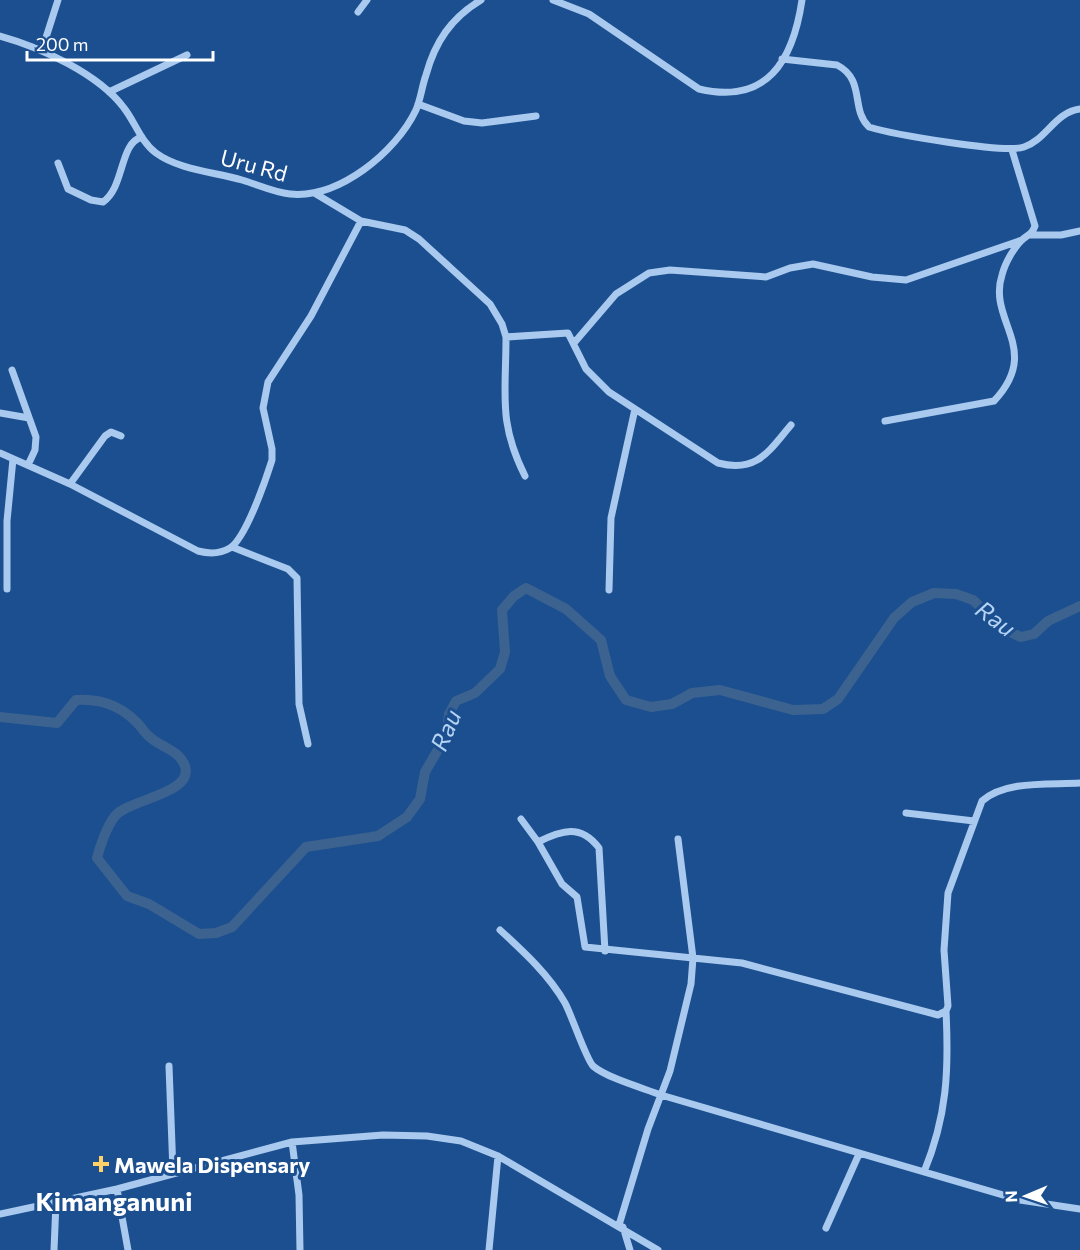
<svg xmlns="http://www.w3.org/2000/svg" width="1080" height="1250" viewBox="0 0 1080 1250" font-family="Commissioner,sans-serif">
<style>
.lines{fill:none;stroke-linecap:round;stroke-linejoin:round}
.river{stroke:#3c6290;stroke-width:10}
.minor{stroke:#a9c9ee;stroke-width:7}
.poi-dot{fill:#ffd166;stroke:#1b4f8f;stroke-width:2}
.labels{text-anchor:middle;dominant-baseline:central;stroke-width:6;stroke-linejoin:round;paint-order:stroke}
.street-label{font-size:22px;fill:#fff;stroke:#1b4f8f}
.poi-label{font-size:22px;font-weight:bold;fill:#fff;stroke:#1b4f8f;text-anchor:start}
.water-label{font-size:24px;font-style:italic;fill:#b5d3f5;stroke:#1b4f8f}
.quarter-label{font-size:26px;font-weight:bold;fill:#fff;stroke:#1b4f8f}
</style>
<rect width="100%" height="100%" fill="#1b4f8f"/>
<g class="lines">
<!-- river -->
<path class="river" d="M0,717L57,723L76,700C104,698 128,709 144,731C155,747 178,747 185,766C194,794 129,799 115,816C107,826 100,846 97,858L127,896L149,904L199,934L216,933L232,927L306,847L378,836L407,817L420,799L425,772L446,736L449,714L456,701L475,693L500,669L505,652L502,610L514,596L526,588L566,609L601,640L610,676L626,700L651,707L672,704L692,693L720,690L793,710L823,709L838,699L894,618L912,602L934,593L956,594L973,600L1005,630L1021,637L1034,634L1048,621L1080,606"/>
<!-- minor -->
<path class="minor" d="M553,0L589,14L699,89C767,105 793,61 802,0
M358,12L367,0
M0,36C40,47 99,74 124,108C135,122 141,142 156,153C179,170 215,172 242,180C259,185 273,192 290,194C339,199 396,152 416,110C421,98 422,86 426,75C435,42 451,18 481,0
M42,50L58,0
M782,59L837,65C866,80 850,109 869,127C892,134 1005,154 1024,147C1046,140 1055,112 1080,109
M109,92L187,55
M418,104L464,121L482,123L536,116
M58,163L68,189L91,200L103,202C125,187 119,143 142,137
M316,194L361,221L405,230L419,239L490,304L502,324L506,337C506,395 498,422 525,476
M1030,235H1061L1080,231
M506,337L568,333L586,369L609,392L718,463C757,473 768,452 791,425
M574,343L616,294L649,273L670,270L766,277L790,268L813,264L872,277L906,280L1022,240
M12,370L36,437L35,450L28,465
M0,413L29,418
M885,421L994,401C1043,349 987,321 1002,275C1005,263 1014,247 1023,239C1029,234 1032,234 1035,226L1012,150
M0,453L70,484L198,551C209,554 220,554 230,548C246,538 266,479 272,460V449L263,408L268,382L311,316L361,221
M70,484L105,436L111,432L121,436
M232,547L288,569L297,578L299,704L308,744
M7,589V521L13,459
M609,590L611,518L635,409
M906,813L974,821
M521,819L538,842L562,884L577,897L585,947L742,963L938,1015L946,1011L948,1006L944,950L948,893L982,801C1006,780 1050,785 1080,783
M538,842C562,830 581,824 599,848L605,951
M500,930C524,952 549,975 565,1003C572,1016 586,1059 593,1066C607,1078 643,1088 661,1095L1020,1200L1080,1209
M169,1066L173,1172
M292,1142L299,1195L300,1250
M924,1172C947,1116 949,1071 946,1011
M117,1189L128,1250
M0,1214L117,1189L292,1142L383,1135L427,1136L461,1141L498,1156L658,1250
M619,1225L648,1129L670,1071L691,984L693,958L678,839
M623,1227L630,1250
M826,1228L859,1154
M54,1250L56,1202
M489,1250L498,1156"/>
</g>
<!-- markers -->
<path class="poi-dot" d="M98 1155h6v6h6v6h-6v6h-6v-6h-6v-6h6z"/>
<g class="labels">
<!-- street labels -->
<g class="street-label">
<text transform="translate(254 165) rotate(15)">Uru Rd</text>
</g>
<!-- poi labels -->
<g class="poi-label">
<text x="114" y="1164">Mawela Dispensary</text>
</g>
<!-- water labels -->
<g class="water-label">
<text transform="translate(996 618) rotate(36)">Rau</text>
<text transform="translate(445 730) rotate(-67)">Rau</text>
</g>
<!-- quarter labels -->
<g class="quarter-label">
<text x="114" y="1200">Kimanganuni</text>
</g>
</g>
<!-- north arrow -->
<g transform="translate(1026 1196) rotate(268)" stroke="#1b4f8f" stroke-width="4.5" paint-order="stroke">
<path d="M0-4.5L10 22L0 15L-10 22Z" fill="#ffffff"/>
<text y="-9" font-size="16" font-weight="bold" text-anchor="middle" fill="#ffffff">N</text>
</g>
<!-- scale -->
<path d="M27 51v9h186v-9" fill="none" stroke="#ffffff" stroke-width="3"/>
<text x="36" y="51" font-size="18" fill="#ffffff" stroke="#1b4f8f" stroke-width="4.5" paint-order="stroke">200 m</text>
</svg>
